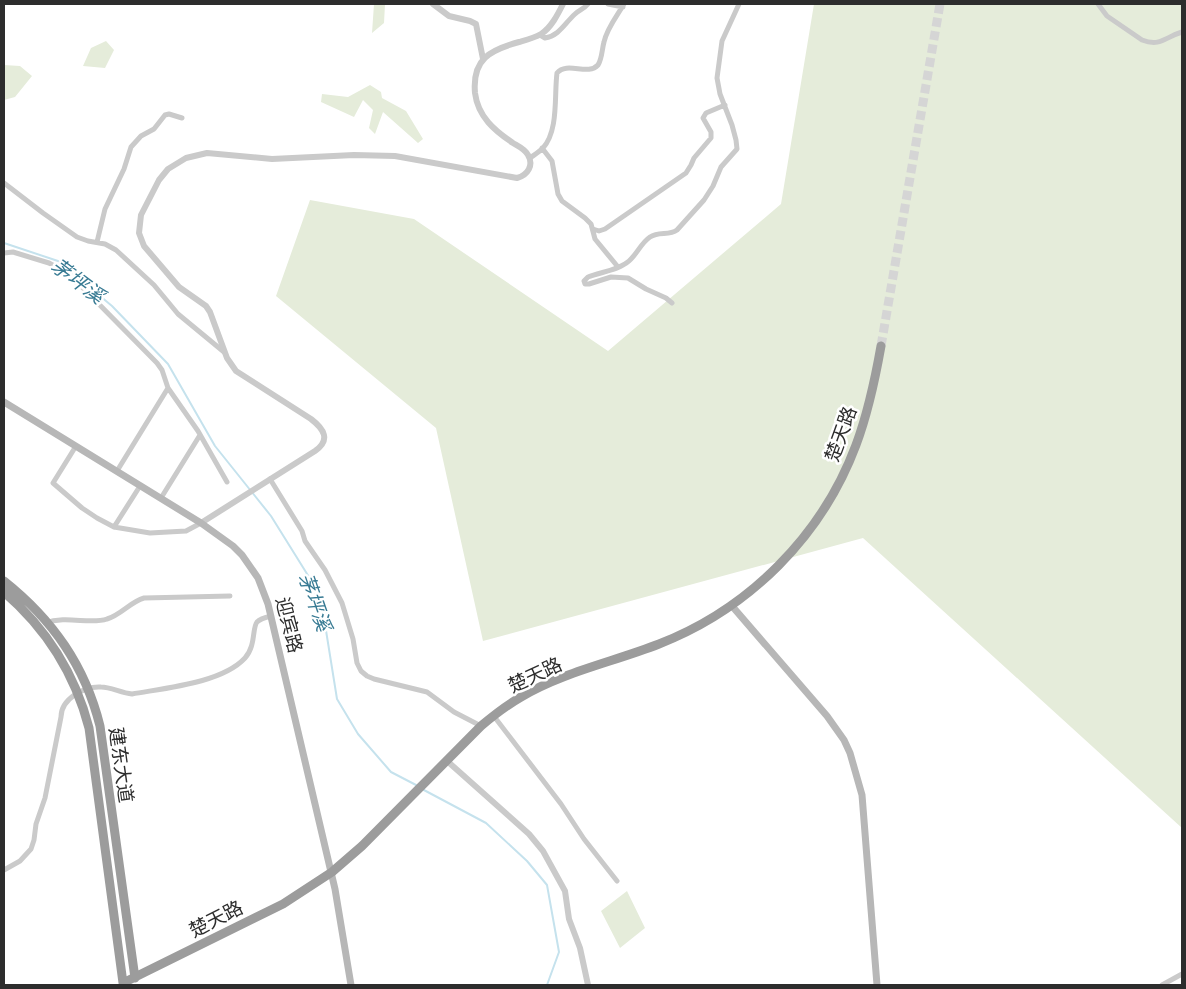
<svg xmlns="http://www.w3.org/2000/svg" width="1186" height="989" viewBox="0 0 1186 989" font-family="Cabin,'Noto Sans SC',sans-serif">
<style>
.green{fill:#e5ecda}
.lines{fill:none;stroke-linecap:round;stroke-linejoin:round}
.stream{stroke:#c5e2ed;stroke-width:2}
.trunk-tunnel{stroke:#d5d5d5;stroke-width:9;stroke-dasharray:9 4.5;stroke-linecap:butt}
.minor{stroke:#cacaca;stroke-width:5}
.tertiary{stroke:#cacaca;stroke-width:6}
.secondary{stroke:#b7b7b7;stroke-width:7}
.trunk{stroke:#9c9c9c;stroke-width:9}
.labels{text-anchor:middle;dominant-baseline:central;stroke-width:5;stroke-linejoin:round;paint-order:stroke}
.street-label{font-size:19px;fill:#2d2d2d;stroke:#fff}
.water-label{font-size:20px;font-style:italic;fill:#377a93;stroke:#fff}
</style>
<rect width="100%" height="100%" fill="#fff"/>
<!-- green -->
<path class="green" d="M374,4H385L384,23L372,33Z
M814,4H1182V828L863,538L483,641L436,428L276,296L310,200L414,219L608,351L781,204Z
M106,41L114,50L105,68L83,66L91,48Z
M4,65L20,66L32,76L15,97L4,100Z
M370,85L381,92L382,98L406,111L423,139L418,143L383,112L375,134L369,128L373,110L363,100L354,117L321,102L322,94L348,97Z
M627,891L645,928L620,948L601,911Z"/>
<g class="lines">
<!-- stream -->
<path class="stream" d="M4,243L58,261L112,306L168,364L215,446L271,516L309,577L324,618L337,699L358,734L391,772L416,785
M422,789L486,823L527,861L547,885L559,952L547,985"/>
<!-- trunk-tunnel -->
<path class="trunk-tunnel" d="M881,346L940,4"/>
<!-- minor -->
<path class="minor" d="M608,4L623,7
M1098,4L1107,16L1142,40C1161,47 1165,37 1182,32
M540,35L545,38C559,36 565,23 575,14C579,10 584,9 588,4
M542,148L552,161L558,194L562,201L585,218L591,224L595,239L618,267
M530,158C534,155 539,152 543,148C559,130 554,95 557,73C567,61 588,76 598,65C602,59 602,49 604,42C607,28 617,16 624,4
M4,183L43,213L77,237L88,241L105,244L116,250L154,285L178,314L224,352
M593,229L599,231L605,229L686,173L691,165L694,158L711,138V132L703,118L706,113L725,105
M97,242L105,209L124,169L131,147L141,136L154,129L165,115L169,114L182,118
M4,253L13,252L49,263L58,268L82,287L157,363L162,370L168,388L198,431L227,482
M672,303L666,298L646,289L628,278L611,277L589,284H585L584,281L588,277C601,272 619,270 629,261C637,254 641,243 650,237C659,231 669,236 677,230L704,200L713,186L721,167L737,149L736,140L732,125L720,94L717,78L722,41L739,4
M76,446L53,483L82,508L97,518L114,527L150,533L186,531L201,523
M117,471L168,388
M270,479L302,531L305,541L325,570L342,603L353,639L357,663L361,671L367,676L374,679L427,692L454,712L481,726
M161,498L200,435
M114,527L140,486
M45,623C67,615 90,625 107,619C121,615 130,602 144,598L230,596
M493,715L561,804L584,839L617,881
M4,870L20,861L31,849L34,840L36,824L45,798L61,717C61,699 84,686 101,687C111,687 121,693 132,694C165,688 222,683 245,658C256,646 252,628 257,622C260,619 267,617 271,616
M1162,985L1182,974"/>
<!-- tertiary -->
<path class="tertiary" d="M433,4L449,16L470,21L476,24L483,59
M201,523L315,451C331,440 324,429 311,419L236,371L227,358L210,312L206,306L179,287L144,246L139,233L141,215L159,180L168,169L186,158L207,153L272,159L354,155L395,156L517,178C528,175 534,165 528,155C525,149 518,146 513,143C495,131 478,117 475,93C472,59 490,50 519,42C526,40 534,38 541,34C551,28 558,14 563,4
M446,760L529,834L543,851L565,891L569,919L580,948L588,985"/>
<!-- secondary -->
<path class="secondary" d="M4,402L201,523L233,546L242,555L258,578L268,604L335,889L351,985
M732,606L827,716L844,740L850,753L862,795L877,985"/>
<!-- trunk -->
<path class="trunk" d="M4,581C53,620 85,666 100,726L135,978
M4,592C47,629 75,674 89,728L123,983L283,904L332,872L362,846L481,726C494,715 507,705 521,697C563,672 613,662 659,644C749,609 822,536 856,445C868,413 875,380 881,346"/>
</g>
<g class="labels">
<!-- street labels -->
<g class="street-label">
<text transform="translate(841 434) rotate(-70)">楚天路</text>
<text transform="translate(289 625) rotate(76)">迎宾路</text>
<text transform="translate(535 675) rotate(-25)">楚天路</text>
<text transform="translate(121 765) rotate(82)">建东大道</text>
<text transform="translate(216 919) rotate(-27)">楚天路</text>
</g>
<!-- water labels -->
<g class="water-label">
<text transform="translate(78 281) rotate(37)">茅坪溪</text>
<text transform="translate(315 602) rotate(71)">茅坪溪</text>
</g>
</g>
<!-- border -->
<rect width="1186" height="989" fill="none" stroke="#2d2d2d" stroke-width="10"/>
</svg>
